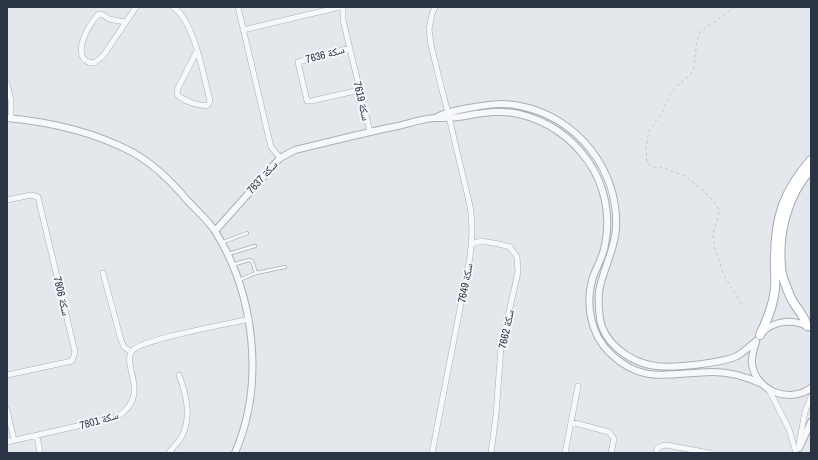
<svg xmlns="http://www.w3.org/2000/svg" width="818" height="460" viewBox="0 0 818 460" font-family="'Archivo Narrow','Noto Naskh Arabic',sans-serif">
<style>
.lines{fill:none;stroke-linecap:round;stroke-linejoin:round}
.service-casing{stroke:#a9aeb7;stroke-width:4}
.minor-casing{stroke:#a9aeb7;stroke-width:6}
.tertiary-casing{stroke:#a9aeb7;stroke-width:8}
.primary-casing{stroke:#a3abb8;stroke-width:10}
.path{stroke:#c2c5cb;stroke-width:1;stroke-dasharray:3 3;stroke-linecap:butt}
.service{stroke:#f7f8fa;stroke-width:2.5}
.minor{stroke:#f7f8fa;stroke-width:5}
.tertiary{stroke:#f7f8fa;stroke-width:6}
.primary{stroke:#fff;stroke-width:8}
.labels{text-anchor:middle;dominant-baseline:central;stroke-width:4;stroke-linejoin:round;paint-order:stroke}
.street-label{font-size:11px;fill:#2b3445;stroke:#f4f6f9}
</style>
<rect width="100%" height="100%" fill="#e4e7ec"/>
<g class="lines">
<defs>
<path id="service" d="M221,243L247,233
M228,254L255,246
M232,265L249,260L252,261L256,273L285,267
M239,280L256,273"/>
<path id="minor" d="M173,7C194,20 204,77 210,101L208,105C200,107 183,101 177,94L178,88L197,51
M238,7L271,147L280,158
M343,7V20L370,132
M125,22L109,19L103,15L99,14C88,23 68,62 94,63L103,56L136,7
M243,30L340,7
M350,48L298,62L307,101H311L360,90
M7,84L11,100V119
M7,200L31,195L38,197L75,352L72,361L7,375
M471,244L481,241L499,244L510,247L517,257L518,272L501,347L496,415L491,453
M103,273L121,340L124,347L131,352
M769,390L789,429L796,453
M7,410L14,440
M571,422L609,432L614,439L611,453
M37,436L40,453
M7,442L117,417C152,395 121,366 132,351C141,339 229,324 249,319
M799,444L805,412L811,397
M169,453C173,447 179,442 182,436C192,416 186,394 179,375
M432,453L470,257C472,238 473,224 470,206L448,113L441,86L431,45L429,29L432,14L435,7
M565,453L578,386
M656,453C657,447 660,446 666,445L710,453"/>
<path id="tertiary" d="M437,117C446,112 458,110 469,108C485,105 503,102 520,106C577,117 619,170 616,228C615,250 602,271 599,292C598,301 599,311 600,319C602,331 608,340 617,348C643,371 669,368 702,364C713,362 727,361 737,356C744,352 750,346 756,341
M7,118C50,122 94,132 132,152C154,164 171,181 187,200C196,210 208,220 215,231C255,295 265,384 235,453
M215,231L280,158L295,150C329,142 363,133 398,126C410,123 422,119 434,118C442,118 450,118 458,117C478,114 499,109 519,114C548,121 571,137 588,161C605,185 611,216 605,245C603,257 597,266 593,277C585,303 590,334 610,353C643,386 672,372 713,372C730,372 747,377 762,384
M762,333C775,319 796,319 811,328
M756,342C754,349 751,356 752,364C756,391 789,404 811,388
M799,448L811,422"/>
<path id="primary" d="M807,326C803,312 795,308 790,296C787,288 781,276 781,267C778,233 787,195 811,169
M760,335C766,322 772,309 774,295C777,282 774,270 775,258C775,217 784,191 811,160"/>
</defs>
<!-- service casing -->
<use href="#service" class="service-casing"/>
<!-- minor casing -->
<use href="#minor" class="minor-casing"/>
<!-- tertiary casing -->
<use href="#tertiary" class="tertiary-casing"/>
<!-- primary casing -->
<use href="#primary" class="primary-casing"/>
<!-- path -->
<path class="path" d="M735,7L700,32L697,40L694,67L691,74L678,85L669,96L663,111L649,131L646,147L647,162L652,167H661L685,176L704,191L718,207L719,215L714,228L713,236L714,246L724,275L742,305"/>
<!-- service -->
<use href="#service" class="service"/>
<!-- minor -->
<use href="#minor" class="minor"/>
<!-- tertiary -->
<use href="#tertiary" class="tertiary"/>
<!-- primary -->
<use href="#primary" class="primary"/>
</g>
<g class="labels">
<!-- street labels -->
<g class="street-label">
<text transform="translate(325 54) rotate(-15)">سكة 7636</text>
<text transform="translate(362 101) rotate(77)">سكة 7619</text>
<text transform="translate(262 177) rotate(-48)">سكة 7637</text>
<text transform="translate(465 283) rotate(-79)">سكة 7649</text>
<text transform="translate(62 296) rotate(77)">سكة 7806</text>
<text transform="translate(506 329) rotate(-78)">سكة 7662</text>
<text transform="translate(99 420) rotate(-16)">سكة 7801</text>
</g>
</g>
<!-- border -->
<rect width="818" height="460" fill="none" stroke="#2b3445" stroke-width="16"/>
</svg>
